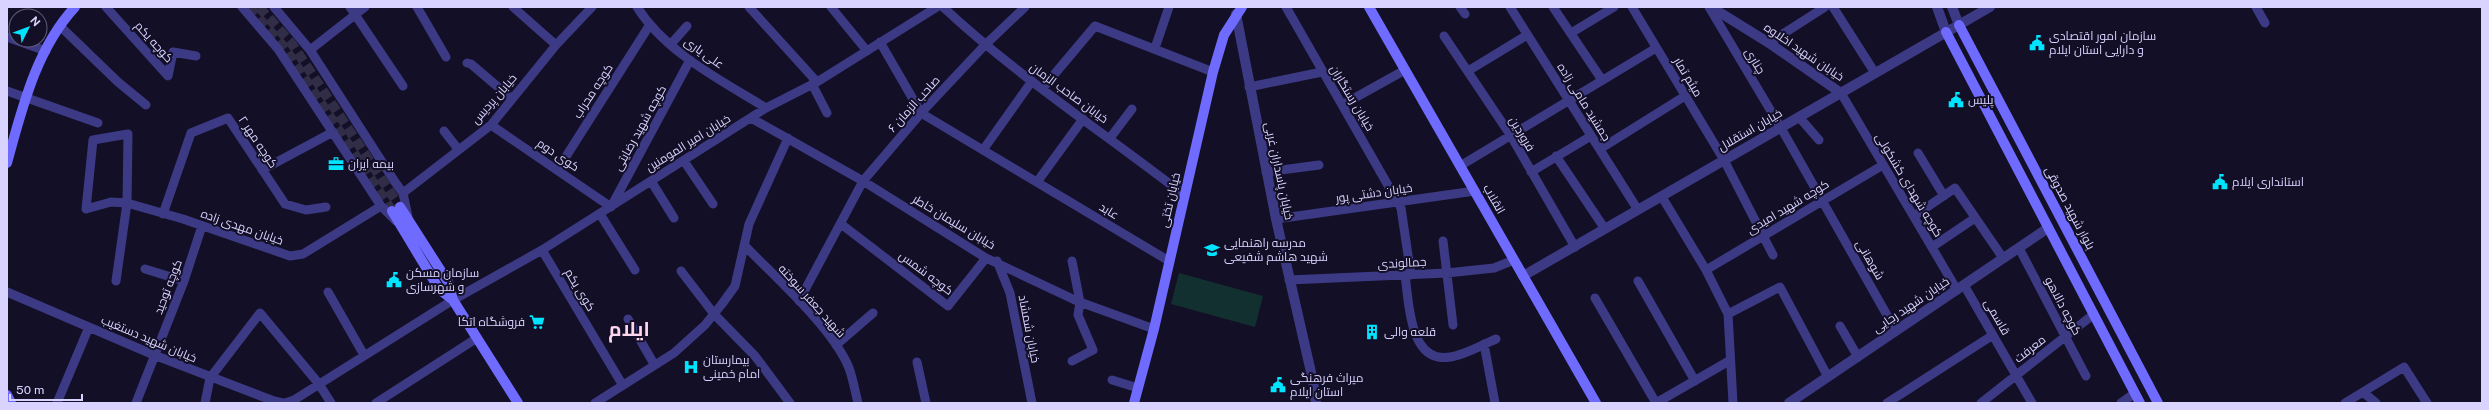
<svg xmlns="http://www.w3.org/2000/svg" width="2489" height="410" viewBox="0 0 2489 410" font-family="'Public Sans',Cairo,sans-serif">
<style>
.green{fill:#12302f}
.lines{fill:none;stroke-linecap:round;stroke-linejoin:round}
.secondary-tunnel{stroke:#312d47;stroke-width:10;stroke-dasharray:10 5;stroke-linecap:butt}
.minor{stroke:#3d3a85;stroke-width:9}
.tertiary{stroke:#3d3a85;stroke-width:10}
.secondary{stroke:#6f6bff;stroke-width:10}
.labels{text-anchor:middle;dominant-baseline:central;stroke-width:4;stroke-linejoin:round;paint-order:stroke}
.poi-label{font-size:12px;fill:#d9d4ff;stroke:#130f26;text-anchor:start}
.street-label{font-size:12px;fill:#d9d4ff;stroke:#130f26}
.town-label{font-size:20px;font-weight:bold;fill:#ffd6f0;stroke:#130f26}
</style>
<rect width="100%" height="100%" fill="#130f26"/>
<!-- green -->
<path class="green" d="M1179,273L1263,296L1255,327L1171,304Z"/>
<g class="lines">
<!-- secondary-tunnel -->
<path class="secondary-tunnel" d="M249,7L284,47L392,211
M259,7L292,44L400,207"/>
<!-- minor -->
<path class="minor" d="M106,7L168,76L173,52L196,56
M242,7L278,49L381,206L396,221
M274,7L310,50L395,182L403,193L408,217
M350,7L403,86
M417,7L446,57
M513,7L556,45
M637,7C666,53 721,80 766,108
M749,7L817,82
M831,7L867,51
M943,7C1017,76 1103,132 1184,195
M1286,7L1401,208L1411,275
M1460,7L1465,14
M1510,7L1638,210
M1553,7L1602,80
M1632,7L1724,160L1773,255
M1709,7L1781,128L1896,331
M1833,7L1875,73
M2256,7L2265,23
M60,26L118,82L146,105
M1571,33L1614,7
M1444,36L1511,136L1575,247
M7,37L46,51
M880,42L921,113L1169,261
M1769,43L1825,7
M671,44L687,26
M1155,48L1169,7
M310,50L365,7
M467,63L471,64L511,98
M1468,71L1527,35
M812,84L827,113
M1249,87L1322,72
M1042,89L1095,26L1213,72
M7,91L98,123
M1841,93L1957,290
M1342,105L1405,70
M1799,117L1819,140
M751,118L863,181L986,258L1077,301L1154,329
M491,125L611,207L690,60
M444,131L458,149
M1110,138L1132,109
M1600,149L1685,96
M983,150L1032,81
M1918,153L1944,196
M1556,156L1605,229
M684,161L713,204
M1460,166L1656,48
M558,169L649,26
M262,170L333,132
M1266,172L1319,165
M1531,172L1591,136
M651,181L674,218
M1037,182L1083,119
M403,193L491,125L556,45L592,7
M1662,197L1706,270L1728,314L1733,403
M163,214L191,133L228,118L285,204L306,210L326,207
M600,214L635,270
M1914,216L1955,188L2003,258
M1276,219L1475,191
M841,224L948,306L986,258
M1443,241L1453,325
M744,245C774,276 833,328 849,368C853,379 855,391 858,403
M1932,247L1975,218
M2019,248L2086,376
M542,250L622,384
M997,261L1010,293L1032,403
M1072,261L1080,302L1078,315L1093,350L1072,361
M145,269L184,281
M1706,270L1883,165
M681,271L714,314L755,356L790,403
M1405,275C1409,302 1409,364 1450,357C1465,355 1482,345 1496,339
M1289,280L1447,273L1494,268L1514,260
M116,281L127,203L128,134L93,140L86,209L111,202L127,203L183,219L290,256L303,254L381,206
M1638,281L1695,381
M1964,285L2032,403
M7,292L154,355L274,401L283,403
M328,292L364,355
M1595,298L1656,403
M799,301L863,181L921,113L984,46L1025,7
M1728,314L1780,287L1828,377
M628,319L654,364
M1840,326L1858,357
M1484,344L1495,403
M836,345L873,313
M917,362L926,403
M1112,380L1138,388
M2363,392L2376,403
M57,403L89,327
M136,403L184,281L202,226
M205,403L210,378L260,313L319,384L331,403
M285,403L294,400L453,300L542,250L766,108L817,82L937,7
M376,403L477,338
M595,403L674,353L705,325L722,304L735,286L749,224L788,138
M1656,403L1729,361
M1887,403L1993,335
M1981,403L2094,314
M2121,403L2135,393
M2345,403L2404,367L2427,403"/>
<!-- tertiary -->
<path class="tertiary" d="M1711,7L1769,43L1841,93
M1937,7L1946,32
M1952,7L1959,25
M1236,14L1276,219L1313,381L1316,403
M1523,276L1990,7
M1789,403L2048,228"/>
<!-- secondary -->
<path class="secondary" d="M1369,7L1596,403
M1959,25L2158,403
M1946,32L2140,403
M7,163C22,109 36,49 75,7
M400,207L448,282L453,300
M392,211L439,289L453,300L518,403
M7,395L11,403
M1134,403L1154,329L1213,72L1224,35L1242,7"/>
</g>
<!-- icons -->
<defs>
<symbol id="civic-bare" viewBox="-9 -9 18 18"><path d="M-.6-6.5H3V-4.5H.6V-3L4-1V1h2V6H-6V1h2V-1L-.6-3ZM-1.2 2.5V6h2.4V2.5Z" fill="#00e5ff" stroke="#130f26" stroke-width="2.5" paint-order="stroke"/></symbol>
<symbol id="office-bare" viewBox="-9 -9 18 18"><path d="M-6-3h4V-5.5h4V-3h4V5H-6ZM-1-4.5V-3h2v-1.5ZM-6 0V1H6V0Z" fill="#00e5ff" stroke="#130f26" stroke-width="2.5" paint-order="stroke"/></symbol>
<symbol id="school-bare" viewBox="-9 -9 18 18"><path d="M0-5L7-2L0 1L-7-2ZM-4 1L0 2.5L4 1V4Q0 6-4 4Z" fill="#00e5ff" stroke="#130f26" stroke-width="2.5" paint-order="stroke"/></symbol>
<symbol id="supermarket-bare" viewBox="-9 -9 18 18"><path d="M-6-5.5h2.5l.6 2H6L4.5 2H-2.5L-4.4-4H-6ZM-1.5 3.2a1.3 1.3 0 1 0 .1 0ZM3 3.2a1.3 1.3 0 1 0 .1 0Z" fill="#00e5ff" stroke="#130f26" stroke-width="2.5" paint-order="stroke"/></symbol>
<symbol id="building-bare" viewBox="-9 -9 18 18"><path d="M-4-6H4V6H1V3H-1V6H-4ZM-2.5-4.3h1.7v1.8h-1.7ZM.8-4.3h1.7v1.8H.8ZM-2.5-1h1.7V.8h-1.7ZM.8-1h1.7V.8H.8Z" fill="#00e5ff" stroke="#130f26" stroke-width="2.5" paint-order="stroke"/></symbol>
<symbol id="hospital-bare" viewBox="-9 -9 18 18"><path d="M-5-5h3v3.5h4V-5h3V5h-3V1.5h-4V5h-3Z" fill="#00e5ff" stroke="#130f26" stroke-width="2.5" paint-order="stroke"/></symbol>
</defs>
<g fill-rule="evenodd">
<use href="#civic-bare" x="2026" y="32" width="22" height="22"/>
<use href="#civic-bare" x="1945" y="89" width="22" height="22"/>
<use href="#office-bare" x="325" y="153" width="22" height="22"/>
<use href="#civic-bare" x="2209" y="171" width="22" height="22"/>
<use href="#school-bare" x="1201" y="239" width="22" height="22"/>
<use href="#civic-bare" x="383" y="269" width="22" height="22"/>
<use href="#supermarket-bare" x="526" y="311" width="22" height="22"/>
<use href="#building-bare" x="1361" y="321" width="22" height="22"/>
<use href="#hospital-bare" x="680" y="356" width="22" height="22"/>
<use href="#civic-bare" x="1267" y="374" width="22" height="22"/>
</g>
<g class="labels">
<!-- poi labels -->
<g class="poi-label">
<text x="2049" y="36">سازمان امور اقتصادی<tspan x="2049" dy="14">و دارایی استان ایلام</tspan></text>
<text x="1968" y="100">پلیس</text>
<text x="348" y="164">بیمه ایران</text>
<text x="2232" y="182">استانداری ایلام</text>
<text x="1224" y="243">مدرسه راهنمایی<tspan x="1224" dy="14">شهید هاشم شفیعی</tspan></text>
<text x="406" y="273">سازمان مسکن<tspan x="406" dy="14">و شهرسازی</tspan></text>
<text x="525" y="322" text-anchor="end">فروشگاه اتکا</text>
<text x="1384" y="332">قلعه والی</text>
<text x="703" y="360">بیمارستان<tspan x="703" dy="14">امام خمینی</tspan></text>
<text x="1290" y="378">میراث فرهنگی<tspan x="1290" dy="14">استان ایلام</tspan></text>
</g>
<!-- street labels -->
<g class="street-label">
<text transform="translate(154 42) rotate(48)">کوچه یکم</text>
<text transform="translate(1804 52) rotate(34)">خیابان شهید اخلاوه</text>
<text transform="translate(704 53) rotate(35)">علی یاری</text>
<text transform="translate(1755 61) rotate(59)">چناری</text>
<text transform="translate(1688 77) rotate(59)">میثم تمار</text>
<text transform="translate(593 91) rotate(-57)">کوچه محراب</text>
<text transform="translate(1069 93) rotate(36)">خیابان صاحب الزمان</text>
<text transform="translate(1352 98) rotate(59)">خیابان رستگاران</text>
<text transform="translate(494 99) rotate(-49)">خیابان پردیس</text>
<text transform="translate(1584 102) rotate(58)">جمشید مامی زاده</text>
<text transform="translate(914 104) rotate(-48)">صاحب الزمان ۶</text>
<text transform="translate(640 128) rotate(-61)">کوچه شهید رضایتی</text>
<text transform="translate(1750 130) rotate(-30)">خیابان استقلال</text>
<text transform="translate(1522 134) rotate(59)">فروردین</text>
<text transform="translate(258 142) rotate(56)">کوچه مهر ۲</text>
<text transform="translate(688 143) rotate(-32)">خیابان امیر المومنین</text>
<text transform="translate(558 155) rotate(34)">کوی دوم</text>
<text transform="translate(1279 171) rotate(78)">خیابان پاسداران غربی</text>
<text transform="translate(1909 185) rotate(59)">کوچه شهدای کشکولی</text>
<text transform="translate(1374 193) rotate(-8)">خیابان دشتی پور</text>
<text transform="translate(1494 199) rotate(60)">انقلاب</text>
<text transform="translate(1170 200) rotate(-77)">خیابان تختی</text>
<text transform="translate(1788 207) rotate(-31)">کوچه شهید امیدی</text>
<text transform="translate(2070 208) rotate(62)">بلوار شهید صدوقی</text>
<text transform="translate(1109 211) rotate(31)">عابد</text>
<text transform="translate(954 222) rotate(31)">خیابان سلیمان خاطر</text>
<text transform="translate(242 227) rotate(19)">خیابان مهدی زاده</text>
<text transform="translate(1870 260) rotate(60)">شوهانی</text>
<text transform="translate(1402 263) rotate(-3)">جمالوندی</text>
<text transform="translate(926 273) rotate(37)">کوچه شمس</text>
<text transform="translate(168 287) rotate(-69)">کوچه توحید</text>
<text transform="translate(580 290) rotate(59)">کوی یکم</text>
<text transform="translate(812 301) rotate(48)">شهید جعفر سوخته</text>
<text transform="translate(1911 305) rotate(-34)">خیابان شهید رجایی</text>
<text transform="translate(2063 306) rotate(62)">کوچه دالاهو</text>
<text transform="translate(1997 317) rotate(60)">قاسمی</text>
<text transform="translate(1029 329) rotate(79)">خیابان شمشاد</text>
<text transform="translate(149 339) rotate(23)">خیابان شهید دستغیب</text>
<text transform="translate(2030 349) rotate(-38)">معرفت</text>
</g>
<!-- town labels -->
<g class="town-label">
<text x="629" y="329">ایلام</text>
</g>
</g>
<!-- border -->
<rect width="2489" height="410" fill="none" stroke="#d9d4ff" stroke-width="16"/>
<!-- north arrow -->
<g transform="translate(28 28) rotate(48)"><circle r="19" fill="#130f26" stroke="#625e7d"/>
<path d="M0-3L7 15L0 10L-7 15Z" fill="#00e5ff"/>
<text y="-6" font-size="11" font-weight="bold" text-anchor="middle" fill="#d9d4ff">N</text>
</g>
<!-- scale -->
<path d="M10 394v6h72v-6" fill="none" stroke="#d9d4ff" stroke-width="2"/>
<text x="16" y="394" font-size="12" fill="#d9d4ff" stroke="#130f26" stroke-width="3" paint-order="stroke">50 m</text>
</svg>
